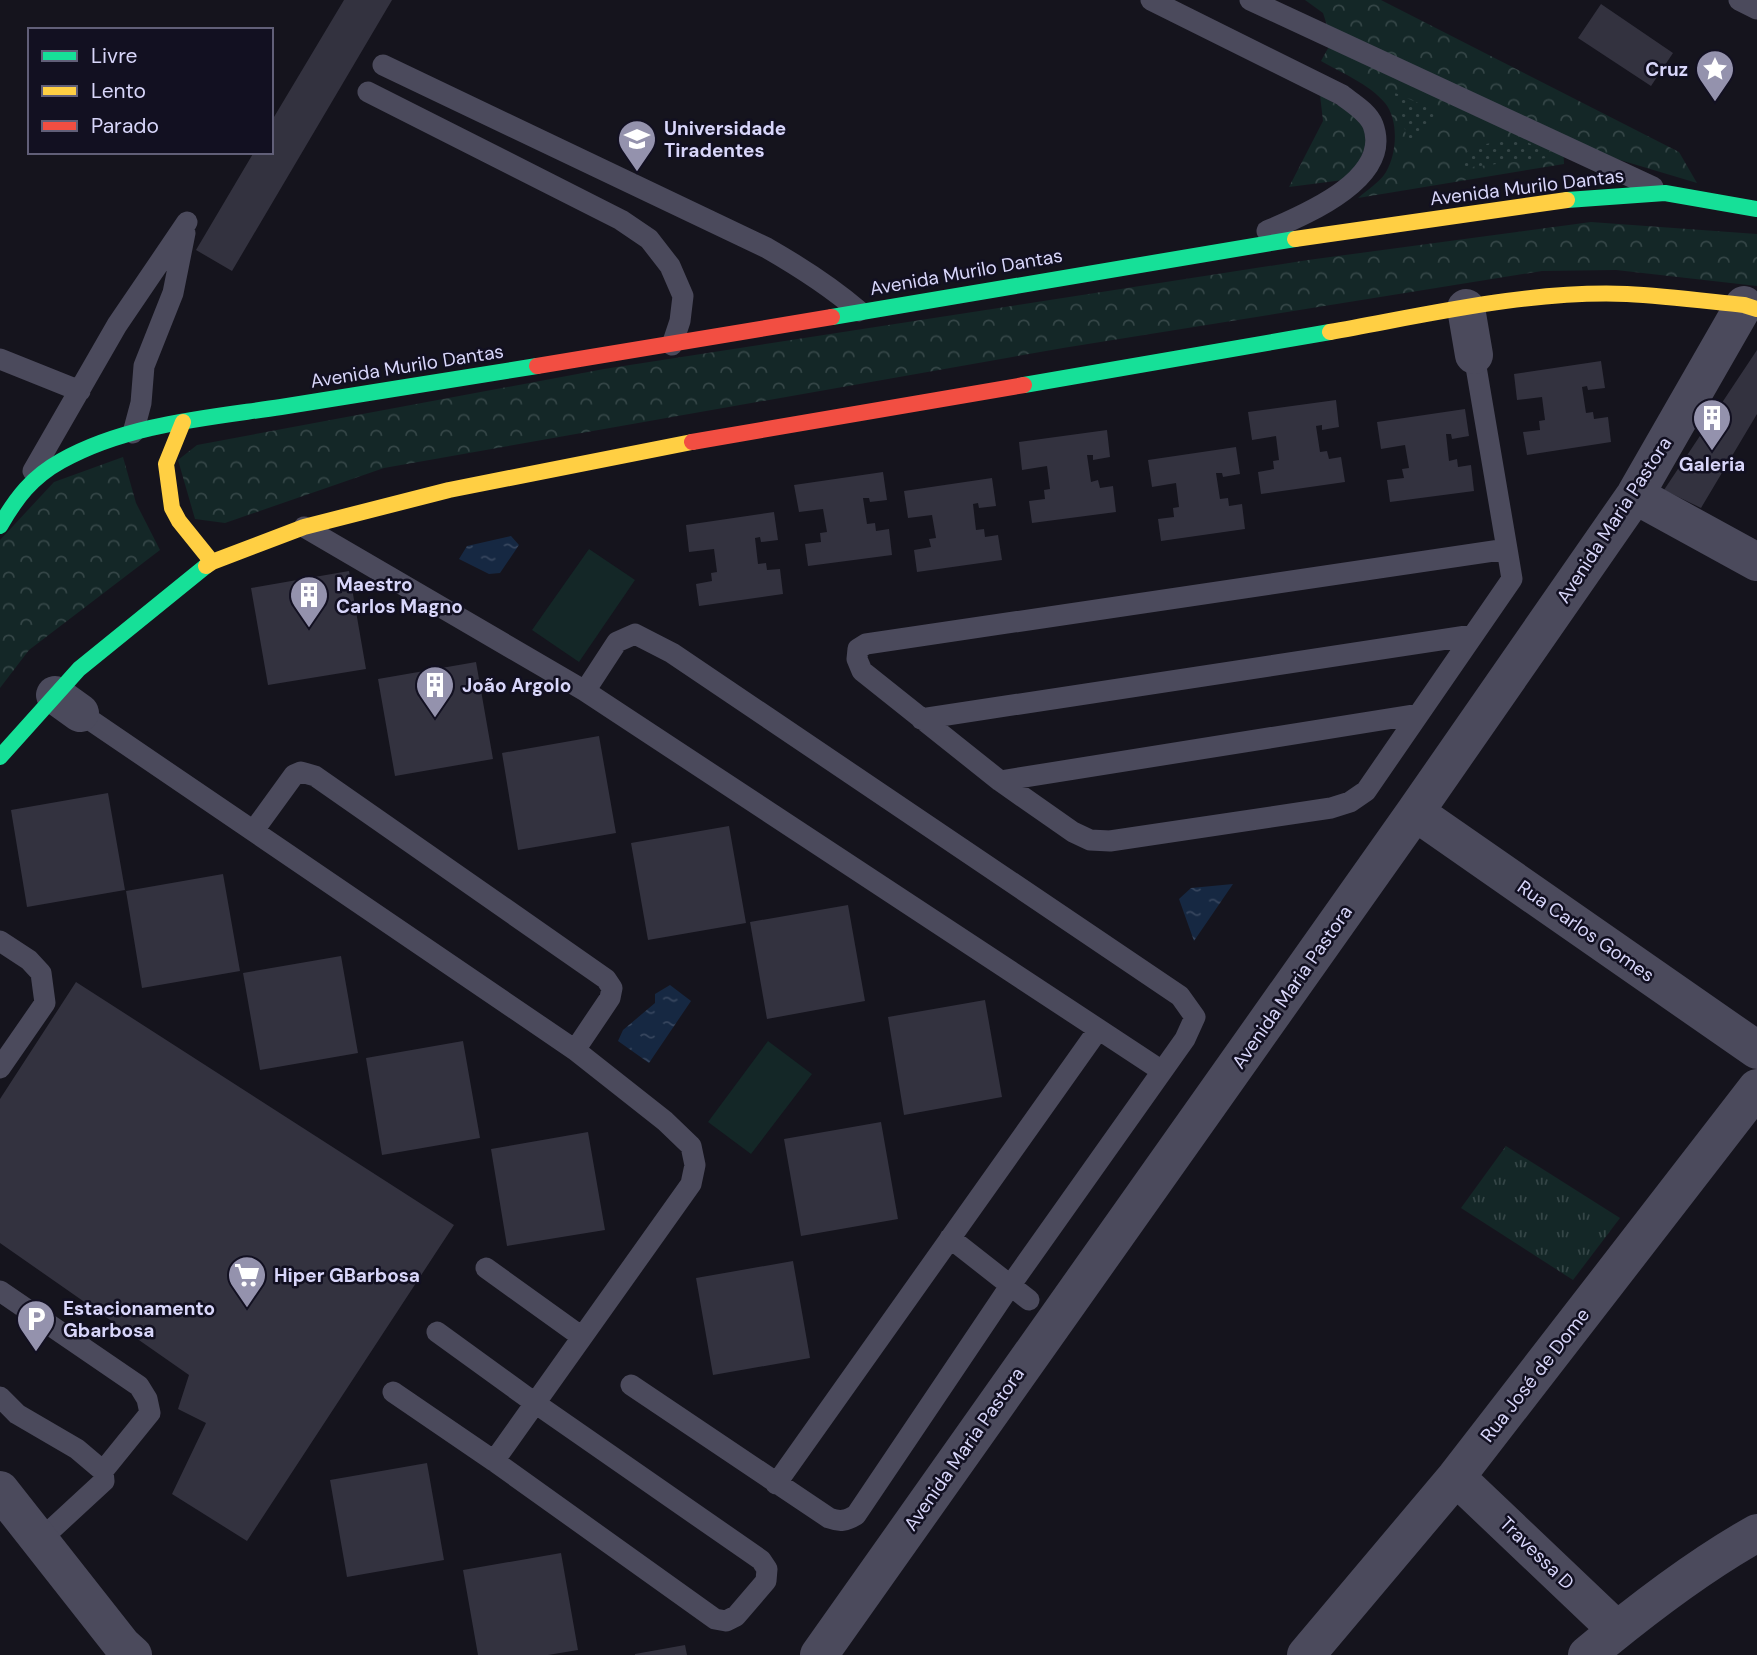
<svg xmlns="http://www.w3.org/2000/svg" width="1757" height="1655" viewBox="0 0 1757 1655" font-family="'DM Sans',sans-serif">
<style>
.grass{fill:url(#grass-tufts)}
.park{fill:url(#park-crowns)}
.garden{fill:url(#garden-dots)}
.pitch{fill:#142727}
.water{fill:url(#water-ripples)}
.building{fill:#33323f}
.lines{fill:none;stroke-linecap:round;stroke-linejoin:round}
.lane{stroke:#4b4a5c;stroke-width:21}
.street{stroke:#4b4a5c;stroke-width:38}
.fast{stroke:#16e098;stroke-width:16}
.slow{stroke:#ffcf43;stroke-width:16}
.jam{stroke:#f24e42;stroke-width:16}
.labels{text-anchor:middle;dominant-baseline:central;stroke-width:5;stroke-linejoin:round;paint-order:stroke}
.poi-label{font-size:19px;font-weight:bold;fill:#d8d6fa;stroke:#121021;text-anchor:start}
.street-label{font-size:19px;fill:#d8d6fa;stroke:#121021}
</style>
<defs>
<pattern id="grass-tufts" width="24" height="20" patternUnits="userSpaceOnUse" patternTransform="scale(1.75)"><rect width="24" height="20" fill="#142727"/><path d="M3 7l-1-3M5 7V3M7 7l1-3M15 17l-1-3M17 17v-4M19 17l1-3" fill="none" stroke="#354647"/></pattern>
<pattern id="park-crowns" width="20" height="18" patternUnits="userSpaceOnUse" patternTransform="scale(1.75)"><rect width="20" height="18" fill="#142727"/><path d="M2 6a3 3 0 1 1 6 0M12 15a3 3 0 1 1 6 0" fill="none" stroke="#354647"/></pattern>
<pattern id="garden-dots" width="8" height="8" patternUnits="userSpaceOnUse" patternTransform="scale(1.75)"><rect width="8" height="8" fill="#142727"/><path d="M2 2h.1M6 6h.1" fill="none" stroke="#354647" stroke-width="1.8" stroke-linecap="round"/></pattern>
<pattern id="water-ripples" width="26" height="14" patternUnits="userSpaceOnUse" patternTransform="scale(1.75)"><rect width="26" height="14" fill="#162842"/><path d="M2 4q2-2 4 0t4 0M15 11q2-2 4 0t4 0" fill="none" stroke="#37465e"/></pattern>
</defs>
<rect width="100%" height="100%" fill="#15141d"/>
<!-- grass -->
<path class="grass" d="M1506,1146L1620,1218L1573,1280L1461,1208Z"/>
<!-- park -->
<path class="park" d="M1305,0H1381L1679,152L1697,183L1563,143L1564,164L1358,198C1367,190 1380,182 1386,172C1397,154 1399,120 1385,103C1369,84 1342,73 1321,61L1332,41L1323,13Z
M1320,95L1356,115L1371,135L1351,179L1289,187L1323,121Z
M1591,222L1757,234V286L1616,270L1542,271L1063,348L384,468L225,523L195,519L178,460L197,445L604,369L1308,260Z
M123,457L136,503L160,550L29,650L0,688V540L54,482Z"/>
<!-- garden -->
<path class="garden" d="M1393,92L1434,110L1436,118L1420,139L1407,140L1401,110L1391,93Z
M1516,138L1554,153L1555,157L1463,168L1459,164L1471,147Z"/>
<!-- pitch -->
<path class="pitch" d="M589,549L635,580L579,662L532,630Z
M768,1041L812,1074L751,1154L708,1122Z"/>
<!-- water -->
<path class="water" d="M511,536L519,545L500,573L489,574L459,559L467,546Z
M1233,884L1194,941L1179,899L1191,888Z
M670,985L691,1001L649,1063L618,1041L623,1030L655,1003V994Z"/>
<!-- building -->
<path class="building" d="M344,0H392L232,271L196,250L254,152H271V122Z
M1601,4L1673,53L1651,86L1578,38Z
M1757,350V414L1701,508L1664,490Z
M1601,361L1605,388L1588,390L1587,386L1582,387L1586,413L1593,412L1594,419L1608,417L1611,442L1527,455L1523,432L1540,430L1539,421L1545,420L1542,397L1517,400L1514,374Z
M1336,400L1339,427L1322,430V425L1316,426L1320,452L1327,451L1329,459L1341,457L1345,482L1261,494L1258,472L1274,469L1273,461L1279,460L1276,436L1252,440L1248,412Z
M1465,409L1469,436L1452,439L1451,434H1446L1449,461L1457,459L1458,467L1471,465L1474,491L1390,502L1387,480L1404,478L1402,469L1409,468L1405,445L1381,449L1377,422Z
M1107,430L1110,457L1093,460V455H1087L1091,482L1098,480L1100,488L1113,486L1116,512L1032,523L1029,501L1045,499L1044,490L1050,489L1047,466L1022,470L1019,442Z
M1236,447L1240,474L1223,477L1222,473H1216L1220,499L1228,498L1229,506L1242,504L1245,529L1161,541L1158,519L1174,517L1173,508L1179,507L1176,483L1152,487L1148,460Z
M883,472L887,500L870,502L869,498H863L867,524L875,523L876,531L889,529L892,555L808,566L805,544L821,542L820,533L827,532L823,509L799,512L794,485Z
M992,478L996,506L979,508L978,503L973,504L976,530L984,529L985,537L998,535L1002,560L917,572L914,550L931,547L929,539L936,538L932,515L908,518L904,491Z
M774,512L778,540L761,542L760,537L755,538L758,564L766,563L767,570L780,569L783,594L699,606L696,584L712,581L711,573L717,572L714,549L689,552L686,525Z
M349,571L366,669L268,685L251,588Z
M476,662L493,759L395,776L378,679Z
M599,736L616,833L518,850L502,753Z
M108,793L125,890L27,907L11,810Z
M729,826L746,923L648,940L631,843Z
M223,874L240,971L142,988L126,891Z
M848,905L865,1001L767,1019L750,922Z
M341,956L358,1053L260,1070L243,973Z
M76,982L454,1225L247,1541L172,1494L206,1423L178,1409L189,1375L0,1243V1099Z
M985,1000L1002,1097L904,1115L888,1017Z
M463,1041L480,1138L382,1155L366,1058Z
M881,1122L898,1219L801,1236L784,1139Z
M588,1132L605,1230L507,1246L491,1149Z
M793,1261L810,1358L713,1375L696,1278Z
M427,1463L444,1560L347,1577L330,1480Z
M561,1553L578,1650L548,1655H478L463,1570Z
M685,1645L687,1655H635V1654Z"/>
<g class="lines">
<!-- lane -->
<path class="lane" d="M1151,0L1342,95C1352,103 1368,112 1373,125C1393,179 1304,215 1267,231
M1250,0L1653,187
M1739,0L1757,9
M383,65L767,248C800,267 830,286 859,311
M368,92L621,220L649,239L670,266L683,296L680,321L672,345
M1474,355L1507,549L866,644L858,649L857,659L862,671L1000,781L1073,832L1090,840L1110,841L1331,808L1350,802L1366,791L1512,579L1507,549
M0,359L80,391
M133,433L141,403L144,366L173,293L185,233
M33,471L117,325L187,222
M304,527L585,691L1162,1071
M585,691L617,642L635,634L672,653L1180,996L1195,1017L1185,1039L1010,1286L856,1515C846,1521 840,1522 829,1518L631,1385
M80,713L575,1050L665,1121L691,1146L695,1165L691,1184L494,1461L715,1619L726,1621L736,1616L766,1581L767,1569L761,1560L535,1403L437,1332
M921,719L1473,635
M1000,781L1419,714
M254,830L294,775L301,772L315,776L606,979L612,988L610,998L575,1050
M0,941L29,960L41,973L45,1003L0,1068
M950,1238L1029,1300
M486,1268L582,1337
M0,1291L139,1386L147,1399L150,1413L103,1471
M393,1392L494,1461
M0,1397L17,1414L77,1449L103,1471L104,1481L39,1541
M776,1484L1098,1030"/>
<!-- street -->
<path class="street" d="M1466,308L1474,355
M1635,495L1757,562
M55,695L80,713
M1415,812L1757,1050
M1456,1477L1617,1630
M0,1490L122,1645L133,1655
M819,1655L1415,812L1635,495L1744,305
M1306,1655L1456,1477L1757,1088
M1587,1655C1637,1613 1700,1565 1757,1533"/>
<!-- fast -->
<path class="fast" d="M1567,200L1665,193L1757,209
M832,317L1295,239
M1024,385L1330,332
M0,526C16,498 32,477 61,461C127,424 207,418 281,407C366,393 452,380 537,366
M0,757L79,669L206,566"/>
<!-- slow -->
<path class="slow" d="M1295,239L1567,200
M1330,332C1426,315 1529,290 1627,294C1666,296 1705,301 1744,305L1757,309
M183,422L166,464L172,508L179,521L212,562
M206,566L212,562L304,527L449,490L692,442"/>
<!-- jam -->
<path class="jam" d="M537,366L832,317
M692,442L1024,385"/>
</g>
<!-- icons -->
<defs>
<symbol id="sight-pin" viewBox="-11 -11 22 30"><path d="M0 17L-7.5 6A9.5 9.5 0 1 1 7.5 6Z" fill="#9492ad" stroke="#121021"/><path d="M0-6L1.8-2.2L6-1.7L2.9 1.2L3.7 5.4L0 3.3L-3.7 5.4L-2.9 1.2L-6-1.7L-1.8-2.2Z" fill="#fff"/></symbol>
<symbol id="university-pin" viewBox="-11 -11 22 30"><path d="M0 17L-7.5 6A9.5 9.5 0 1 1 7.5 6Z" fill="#9492ad" stroke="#121021"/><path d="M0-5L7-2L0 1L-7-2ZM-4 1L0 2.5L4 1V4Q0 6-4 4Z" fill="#fff"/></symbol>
<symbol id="building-pin" viewBox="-11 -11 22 30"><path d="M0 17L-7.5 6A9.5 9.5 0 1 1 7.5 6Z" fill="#9492ad" stroke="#121021"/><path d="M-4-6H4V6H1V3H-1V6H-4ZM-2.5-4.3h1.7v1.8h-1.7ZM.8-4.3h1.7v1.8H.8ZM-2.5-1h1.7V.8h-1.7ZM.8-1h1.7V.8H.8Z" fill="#fff"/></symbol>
<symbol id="supermarket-pin" viewBox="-11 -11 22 30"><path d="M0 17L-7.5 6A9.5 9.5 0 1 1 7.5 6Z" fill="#9492ad" stroke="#121021"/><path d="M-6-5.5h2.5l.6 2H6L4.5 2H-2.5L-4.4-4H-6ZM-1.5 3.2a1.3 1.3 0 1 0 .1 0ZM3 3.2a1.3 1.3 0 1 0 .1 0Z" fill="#fff"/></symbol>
<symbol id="parking-pin" viewBox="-11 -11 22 30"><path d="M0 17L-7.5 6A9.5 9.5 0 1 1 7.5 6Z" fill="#9492ad" stroke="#121021"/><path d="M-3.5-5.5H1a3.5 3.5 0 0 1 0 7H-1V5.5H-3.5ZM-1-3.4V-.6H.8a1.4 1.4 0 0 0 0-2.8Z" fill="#fff"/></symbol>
</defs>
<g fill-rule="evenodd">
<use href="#sight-pin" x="1693" y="47" width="44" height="60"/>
<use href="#university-pin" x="615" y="117" width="44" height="60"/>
<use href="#building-pin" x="1690" y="396" width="44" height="60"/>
<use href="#building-pin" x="287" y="573" width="44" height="60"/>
<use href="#building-pin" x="413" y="663" width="44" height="60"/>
<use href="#supermarket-pin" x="225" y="1253" width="44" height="60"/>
<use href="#parking-pin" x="14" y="1297" width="44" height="60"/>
</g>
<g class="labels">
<!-- poi labels -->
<g class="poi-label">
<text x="1688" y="69" text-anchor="end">Cruz</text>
<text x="664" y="128">Universidade<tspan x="664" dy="22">Tiradentes</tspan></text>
<text x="1712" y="464" text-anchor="middle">Galeria</text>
<text x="336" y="584">Maestro<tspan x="336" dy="22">Carlos Magno</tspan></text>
<text x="462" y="685">João Argolo</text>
<text x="274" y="1275">Hiper GBarbosa</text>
<text x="63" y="1308">Estacionamento<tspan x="63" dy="22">Gbarbosa</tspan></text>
</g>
<!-- street labels -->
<g class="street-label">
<text transform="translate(1527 187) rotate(-7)">Avenida Murilo Dantas</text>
<text transform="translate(966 272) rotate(-10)">Avenida Murilo Dantas</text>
<text transform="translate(407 366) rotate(-9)">Avenida Murilo Dantas</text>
<text transform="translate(1614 520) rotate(-57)">Avenida Maria Pastora</text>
<text transform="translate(1586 931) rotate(35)">Rua Carlos Gomes</text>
<text transform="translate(1292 987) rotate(-55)">Avenida Maria Pastora</text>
<text transform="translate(1535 1375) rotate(-52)">Rua José de Dome</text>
<text transform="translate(964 1449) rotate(-55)">Avenida Maria Pastora</text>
<text transform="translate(1537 1553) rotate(44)">Travessa D</text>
</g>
</g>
<!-- legend -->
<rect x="28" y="28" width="245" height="126" fill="#121021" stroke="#615f78" stroke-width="2"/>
<rect x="42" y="51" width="35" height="10" fill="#16e098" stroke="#615f78" stroke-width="2"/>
<text x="91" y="63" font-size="21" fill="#d8d6fa">Livre</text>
<rect x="42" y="86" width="35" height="10" fill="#ffcf43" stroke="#615f78" stroke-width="2"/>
<text x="91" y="98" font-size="21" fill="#d8d6fa">Lento</text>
<rect x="42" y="121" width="35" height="10" fill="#f24e42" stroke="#615f78" stroke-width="2"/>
<text x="91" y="133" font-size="21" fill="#d8d6fa">Parado</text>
</svg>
